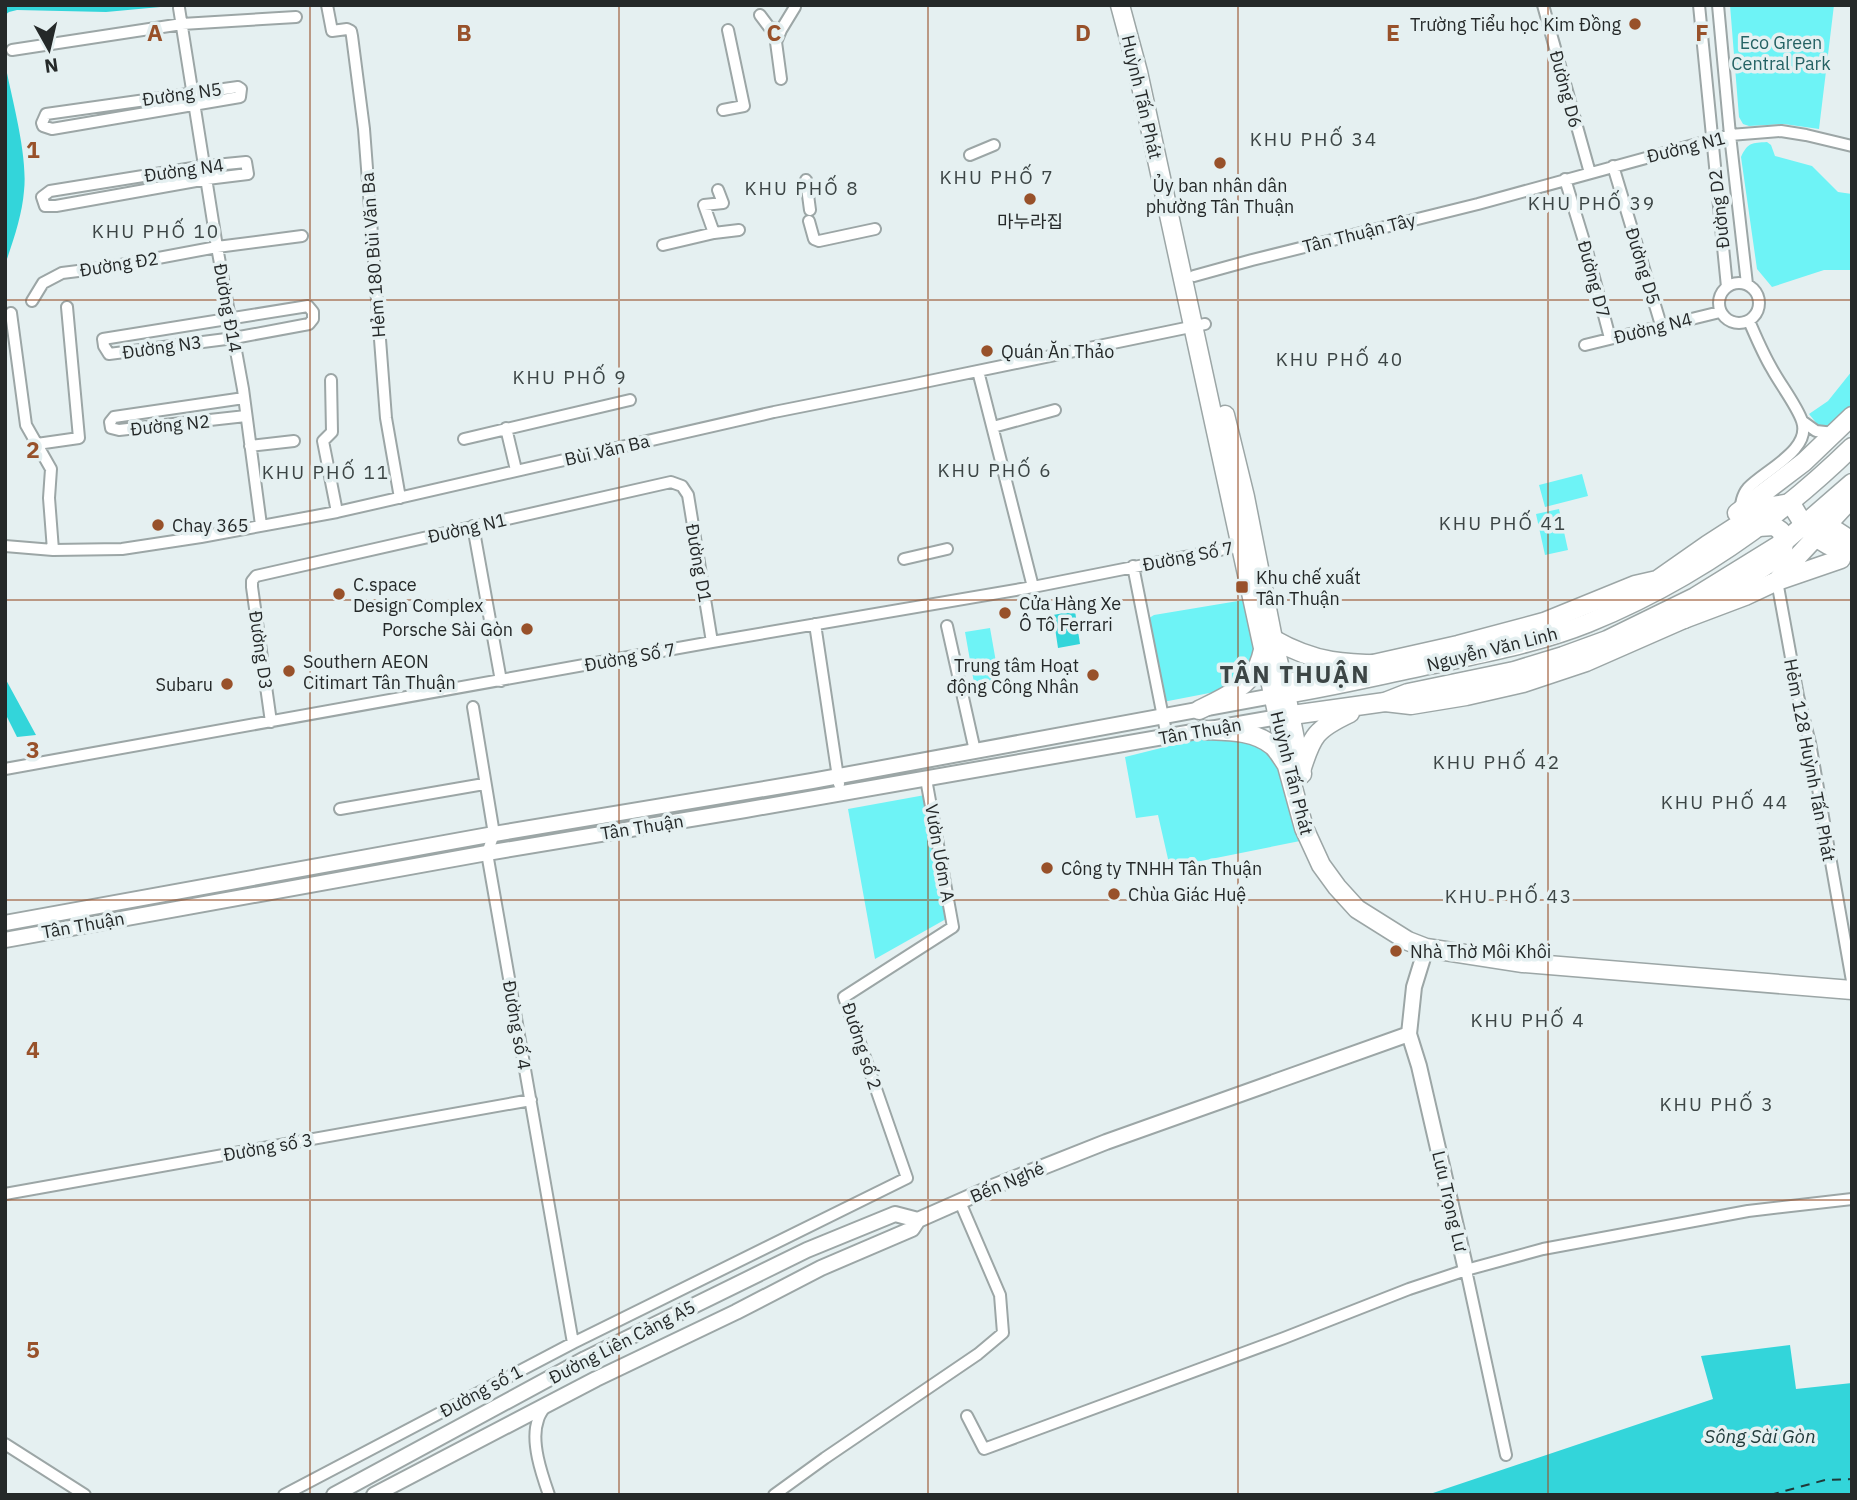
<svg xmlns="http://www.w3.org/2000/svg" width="1857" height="1500" viewBox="0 0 1857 1500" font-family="'IBM Plex Sans','Noto Sans KR',sans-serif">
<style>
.green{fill:#6ef3f6}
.water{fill:#33d5da}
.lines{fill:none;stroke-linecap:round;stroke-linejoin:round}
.ferry{stroke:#1f3939;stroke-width:2;stroke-dasharray:9 7;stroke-linecap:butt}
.minor-casing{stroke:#9ca6a6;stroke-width:14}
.tertiary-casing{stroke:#9ca6a6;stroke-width:18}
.primary-casing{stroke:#9ca6a6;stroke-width:21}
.trunk-casing{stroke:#9ca6a6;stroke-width:21}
.minor{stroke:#fff;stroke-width:10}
.tertiary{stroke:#fff;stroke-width:14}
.primary{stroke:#fff;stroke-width:18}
.trunk{stroke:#fff;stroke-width:18}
.grid{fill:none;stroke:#98512a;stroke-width:2;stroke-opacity:0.55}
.poi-dot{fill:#98512a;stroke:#e5f0f1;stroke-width:2.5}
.labels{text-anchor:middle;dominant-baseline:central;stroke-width:7;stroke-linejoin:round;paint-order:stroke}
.poi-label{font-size:18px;fill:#252929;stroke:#e5f0f1;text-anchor:start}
.park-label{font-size:18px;fill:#256264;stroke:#e5f0f1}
.street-label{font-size:18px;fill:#252929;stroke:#e5f0f1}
.neighbourhood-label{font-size:19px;letter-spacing:2px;fill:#3c4545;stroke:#e5f0f1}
.water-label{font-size:19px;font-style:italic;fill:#1f3939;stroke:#e5f0f1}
.district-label{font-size:24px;font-weight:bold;letter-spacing:2px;fill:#3c4545;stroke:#e5f0f1}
.grid-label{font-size:23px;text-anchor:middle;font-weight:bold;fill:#98512a;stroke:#e5f0f1;stroke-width:7;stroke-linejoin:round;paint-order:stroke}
</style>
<rect width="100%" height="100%" fill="#e5f0f1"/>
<!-- green -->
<path class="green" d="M1730,5H1834L1819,129L1784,124L1749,126L1743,124L1739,117Z
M1767,142L1771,145L1775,156L1812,166L1838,192L1852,194V270H1824L1772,287L1757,269L1741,157C1748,142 1752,143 1767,142Z
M1852,371V409L1826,435L1809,414L1828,401Z
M1582,474L1588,496L1545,507L1539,485Z
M1559,509L1568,550L1545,555L1536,514Z
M1244,600L1259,655L1256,666L1225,690L1163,702L1146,620L1154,615Z
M990,628L999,679L974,683L965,632Z
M1226,736L1266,746L1283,770L1300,841L1176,866L1168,859L1158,815L1136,818L1125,757L1189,741Z
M925,795L946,919L875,959L848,809Z"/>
<!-- water -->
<path class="water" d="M5,5H182L106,12L17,10L9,12L5,15Z
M5,63C12,100 28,155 24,191C22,216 13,241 5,265Z
M1075,611L1080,644L1058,648L1053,615Z
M5,678L36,735L17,737L5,713Z
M1790,1345L1796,1389L1852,1383V1495H1427L1713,1399L1701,1356Z"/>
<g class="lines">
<!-- ferry -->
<path class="ferry" d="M1770,1495L1825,1480L1852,1479"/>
<defs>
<path id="minor" d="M327,5L332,31L347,29L351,31L352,36L364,129L386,418L400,498
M1543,5L1590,173
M1699,5L1727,287
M1718,5L1730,135L1747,284
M179,8L217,247L243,389L261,525
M760,15L769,27L781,30
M12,50L182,24L296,17
M781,79L776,42L781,30L795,7
M238,87L241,89L240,97L52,129L43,126L42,123L46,114Z
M723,110L744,106L728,30
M970,155L994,145
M246,162L248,174L207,179L56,206H45L42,197L50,191L205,166Z
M1613,166L1661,325
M1565,179L1587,251L1610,338
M806,180L810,210
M809,221L814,239L819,241L875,229
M714,233L704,205L723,203L718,190
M663,245L714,233L739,230
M1194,276L1252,260L1478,204L1730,135L1781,131L1806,135L1852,146
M1719 303a20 20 0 1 1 40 0a20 20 0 1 1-40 0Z
M32,301L43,283L62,273L110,267L217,247L302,236
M308,306L313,312V319L309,324L234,338L109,354L104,346L103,339Z
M11,313L26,425L51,469L49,498L53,550
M1585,345L1720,312
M978,371L1033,587
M331,380L332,432L323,441L337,512
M244,398L114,417L110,422L111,428L119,430L246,416
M1802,421L1816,431L1834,433
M993,427L1055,410
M506,428L516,470
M464,439L630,400
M37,444L79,438L67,307
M250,446L294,441
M1740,513C1741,503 1742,495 1748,488C1765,470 1812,450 1802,421C1797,406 1780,384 1772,369C1763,354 1756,337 1749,321
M473,526L501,681
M5,546L53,550L122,549L201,537L337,512L774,412L910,385L1205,324
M904,559L947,549
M1133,566L1167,737
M1777,581L1798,696L1810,743L1852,981
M815,624L839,784
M947,626L975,751
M473,707L494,834L487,853L573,1343
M271,722L252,587V581L256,576L671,482L682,486L688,495L712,642
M5,769L712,642L1033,587L1245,545
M340,809L484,784
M5,1194L531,1100
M1466,1270L1506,1455
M546,1405C543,1410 539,1415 538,1420C530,1441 542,1475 549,1495
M967,1416L984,1449L1284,1338L1409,1289L1466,1270L1543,1249L1748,1211L1852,1199
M5,1444L85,1495
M284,1495L573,1343L907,1178L844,997L953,927L926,779
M774,1495L825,1458L978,1354L1003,1333L1000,1295L960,1202"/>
<path id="tertiary" d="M5,923L494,834L812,781L1273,696
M5,940L487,853L745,810L1278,717
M1426,948L1414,987L1409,1034L1419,1066L1466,1270
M334,1495L585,1359L807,1250L895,1214L918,1220
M374,1495L596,1379L736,1312L821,1268L912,1229L918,1220L995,1186L1106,1142L1409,1034"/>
<path id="primary" d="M1120,5L1138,72L1278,717L1287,766L1304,828L1321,865L1337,887L1357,909L1408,941L1426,948L1523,963L1852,990
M1225,415L1245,497L1273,639L1286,694L1302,774
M1791,503C1801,522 1813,540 1835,548C1841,550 1846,549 1852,552
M1737,513L1804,462L1852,416
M1815,517L1852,541
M1284,684L1458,645L1544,622L1635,585L1657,580L1707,545L1766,507L1791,503
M1385,702L1411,705L1466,696L1523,683L1586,662L1684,619L1767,565L1783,550L1784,542L1781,531L1774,526L1758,527
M1199,710C1219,700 1248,688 1258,666C1260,661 1262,655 1263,650
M1204,730C1227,731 1254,730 1273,746C1278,751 1282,758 1286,764"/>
<path id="trunk" d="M1777,581L1787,568L1852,498
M1684,619L1745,596L1777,581L1841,559
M1273,639C1315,663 1346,665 1394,664
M1273,696C1327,688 1380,675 1434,664C1487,652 1538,643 1588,623C1686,583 1776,521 1852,447
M1278,717L1385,702L1408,693L1514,671L1563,656L1607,640L1695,597L1784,542L1852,483
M1301,771C1312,735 1316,729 1350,713"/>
</defs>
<!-- minor casing -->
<use href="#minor" class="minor-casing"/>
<!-- tertiary casing -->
<use href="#tertiary" class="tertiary-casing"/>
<!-- primary casing -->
<use href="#primary" class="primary-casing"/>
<!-- trunk casing -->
<use href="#trunk" class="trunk-casing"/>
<!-- minor -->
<use href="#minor" class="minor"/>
<!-- tertiary -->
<use href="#tertiary" class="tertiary"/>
<!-- primary -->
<use href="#primary" class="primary"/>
<!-- trunk -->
<use href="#trunk" class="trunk"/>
</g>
<!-- grid -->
<path class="grid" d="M310,5V1495M619,5V1495M928,5V1495M1238,5V1495M1548,5V1495M5,300H1852M5,600H1852M5,900H1852M5,1200H1852"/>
<!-- markers -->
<g class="poi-dot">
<circle cx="1635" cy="24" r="7"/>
<circle cx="1220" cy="163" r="7"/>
<circle cx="1030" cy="199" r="7"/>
<circle cx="987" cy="351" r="7"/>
<circle cx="158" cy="525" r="7"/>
<rect x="1235" y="580" width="14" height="14" rx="3.5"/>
<circle cx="339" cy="594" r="7"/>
<circle cx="1005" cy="613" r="7"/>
<circle cx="527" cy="629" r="7"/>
<circle cx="289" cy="671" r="7"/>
<circle cx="1093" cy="675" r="7"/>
<circle cx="227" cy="684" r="7"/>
<circle cx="1047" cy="868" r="7"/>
<circle cx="1114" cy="894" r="7"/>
<circle cx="1396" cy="951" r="7"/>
</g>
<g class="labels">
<!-- poi labels -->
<g class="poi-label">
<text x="1621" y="24" text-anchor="end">Trường Tiểu học Kim Đồng</text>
<text x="1220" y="185" text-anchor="middle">Ủy ban nhân dân<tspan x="1220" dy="21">phường Tân Thuận</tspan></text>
<text x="1030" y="221" text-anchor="middle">마누라집</text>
<text x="1001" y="351">Quán Ăn Thảo</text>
<text x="172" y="525">Chay 365</text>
<text x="1256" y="577">Khu chế xuất<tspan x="1256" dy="21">Tân Thuận</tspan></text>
<text x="353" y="584">C.space<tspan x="353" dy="21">Design Complex</tspan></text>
<text x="1019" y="603">Cửa Hàng Xe<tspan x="1019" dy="21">Ô Tô Ferrari</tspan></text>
<text x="513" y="629" text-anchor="end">Porsche Sài Gòn</text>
<text x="303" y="661">Southern AEON<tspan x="303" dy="21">Citimart Tân Thuận</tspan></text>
<text x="1079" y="665" text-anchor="end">Trung tâm Hoạt<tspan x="1079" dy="21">động Công Nhân</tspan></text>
<text x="213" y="684" text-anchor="end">Subaru</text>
<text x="1061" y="868">Công ty TNHH Tân Thuận</text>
<text x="1128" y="894">Chùa Giác Huệ</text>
<text x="1410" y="951">Nhà Thờ Môi Khôi</text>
</g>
<!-- park labels -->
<g class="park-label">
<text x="1781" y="42">Eco Green<tspan x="1781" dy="21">Central Park</tspan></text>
</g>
<!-- street labels -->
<g class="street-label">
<text transform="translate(1566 89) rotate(75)">Đường D6</text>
<text transform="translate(182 94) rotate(-8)">Đường N5</text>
<text transform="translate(1142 97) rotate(77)">Huỳnh Tấn Phát</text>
<text transform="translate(1686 147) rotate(-14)">Đường N1</text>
<text transform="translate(184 170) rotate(-8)">Đường N4</text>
<text transform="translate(1719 209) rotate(-96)">Đường D2</text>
<text transform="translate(1359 233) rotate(-14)">Tân Thuận Tây</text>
<text transform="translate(373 255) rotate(-94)">Hẻm 180 Bùi Văn Ba</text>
<text transform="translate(119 264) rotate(-9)">Đường Đ2</text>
<text transform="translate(1643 266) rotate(73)">Đường D5</text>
<text transform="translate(1594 279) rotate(75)">Đường D7</text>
<text transform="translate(228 308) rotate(80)">Đường Đ14</text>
<text transform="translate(1653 328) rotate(-14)">Đường N4</text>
<text transform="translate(162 347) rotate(-8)">Đường N3</text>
<text transform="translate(170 425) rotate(-6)">Đường N2</text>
<text transform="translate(607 450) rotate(-13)">Bùi Văn Ba</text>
<text transform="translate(467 528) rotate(-13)">Đường N1</text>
<text transform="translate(1188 556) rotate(-11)">Đường Số 7</text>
<text transform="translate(699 563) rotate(80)">Đường D1</text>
<text transform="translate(1492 649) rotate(-14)">Nguyễn Văn Linh</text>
<text transform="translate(261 650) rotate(82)">Đường D3</text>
<text transform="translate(630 657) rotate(-10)">Đường Số 7</text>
<text transform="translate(1200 731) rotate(-10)">Tân Thuận</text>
<text transform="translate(1810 760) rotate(79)">Hẻm 128 Huỳnh Tấn Phát</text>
<text transform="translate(1292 773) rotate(76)">Huỳnh Tấn Phát</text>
<text transform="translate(642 827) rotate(-9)">Tân Thuận</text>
<text transform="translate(940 853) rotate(80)">Vườn Ươm A</text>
<text transform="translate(83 925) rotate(-10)">Tân Thuận</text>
<text transform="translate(517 1025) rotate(80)">Đường số 4</text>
<text transform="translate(862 1046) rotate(72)">Đường số 2</text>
<text transform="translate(268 1147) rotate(-10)">Đường số 3</text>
<text transform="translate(1007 1182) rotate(-23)">Bến Nghé</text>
<text transform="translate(1450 1201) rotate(77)">Lưu Trọng Lư</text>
<text transform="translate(622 1342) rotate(-27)">Đường Liên Cảng A5</text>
<text transform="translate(481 1391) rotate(-28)">Đường số 1</text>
</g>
<!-- neighbourhood labels -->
<g class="neighbourhood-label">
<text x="1314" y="139">KHU PHỐ 34</text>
<text x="997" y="177">KHU PHỐ 7</text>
<text x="802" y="188">KHU PHỐ 8</text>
<text x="1592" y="203">KHU PHỐ 39</text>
<text x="156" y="231">KHU PHỐ 10</text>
<text x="1340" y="359">KHU PHỐ 40</text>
<text x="570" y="377">KHU PHỐ 9</text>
<text x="995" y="470">KHU PHỐ 6</text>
<text x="326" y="472">KHU PHỐ 11</text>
<text x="1503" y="523">KHU PHỐ 41</text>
<text x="1497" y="762">KHU PHỐ 42</text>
<text x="1725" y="802">KHU PHỐ 44</text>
<text x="1509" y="896">KHU PHỐ 43</text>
<text x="1528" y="1020">KHU PHỐ 4</text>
<text x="1717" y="1104">KHU PHỐ 3</text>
</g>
<!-- water labels -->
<g class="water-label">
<text x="1760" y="1436">Sông Sài Gòn</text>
</g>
<!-- district labels -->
<g class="district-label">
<text x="1295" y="674">TÂN THUẬN</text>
</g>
</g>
<g class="grid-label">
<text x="155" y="41">A</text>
<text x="464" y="41">B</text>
<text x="774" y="41">C</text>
<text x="1083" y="41">D</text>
<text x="1393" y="41">E</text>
<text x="1702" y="41">F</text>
<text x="33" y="158">1</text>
<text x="33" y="458">2</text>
<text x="33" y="758">3</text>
<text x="33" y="1058">4</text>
<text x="33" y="1358">5</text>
</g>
<!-- border -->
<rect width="1857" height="1500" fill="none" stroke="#252929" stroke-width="14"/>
<!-- north arrow -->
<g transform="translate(49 49) rotate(172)" stroke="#e5f0f1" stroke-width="5" paint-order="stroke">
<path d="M0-5L12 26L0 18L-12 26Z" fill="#252929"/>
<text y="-10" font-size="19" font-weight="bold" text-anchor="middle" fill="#252929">N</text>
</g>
</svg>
